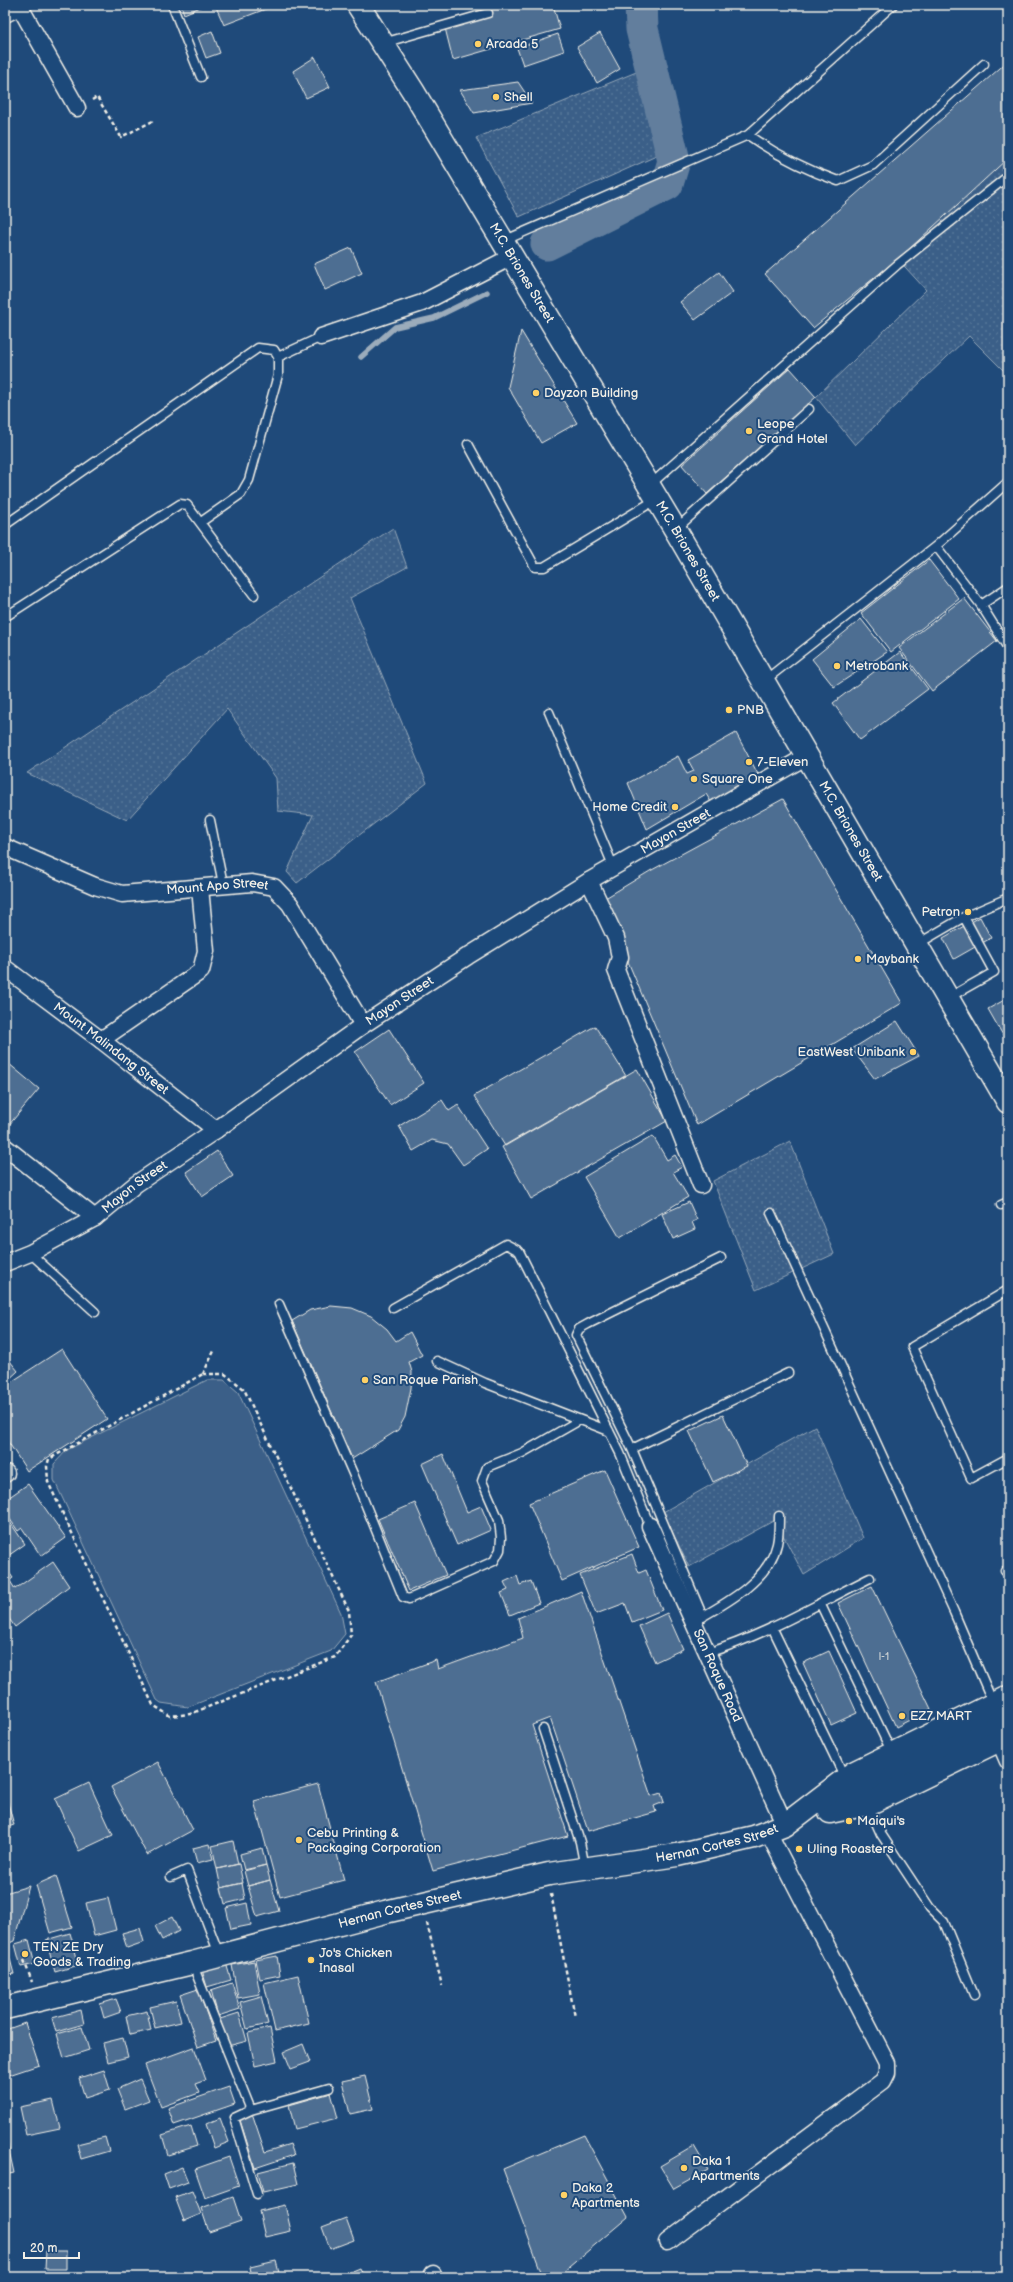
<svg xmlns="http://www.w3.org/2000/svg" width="1013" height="2282" viewBox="0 0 1013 2282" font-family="'Balsamiq Sans',sans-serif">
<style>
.green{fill:url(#green-dots);stroke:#97a8b8}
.pitch{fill:#3a5f88;stroke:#97a8b8}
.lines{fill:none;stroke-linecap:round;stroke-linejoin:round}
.stream{stroke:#9cacbb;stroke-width:5.5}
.river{stroke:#627e9d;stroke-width:33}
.building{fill:#4d6e92;stroke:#f4f1e8}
.service-casing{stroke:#f4f1e8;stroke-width:11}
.minor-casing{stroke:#f4f1e8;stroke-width:19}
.secondary-casing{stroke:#f4f1e8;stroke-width:25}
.primary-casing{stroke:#f4f1e8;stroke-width:25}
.path{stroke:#f4f1e8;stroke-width:2.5;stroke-dasharray:4 3;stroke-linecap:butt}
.service{stroke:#1f4a7a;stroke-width:8}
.minor{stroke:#1f4a7a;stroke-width:16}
.secondary{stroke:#1f4a7a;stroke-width:22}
.primary{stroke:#1f4a7a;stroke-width:22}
.poi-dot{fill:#ffd166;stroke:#1f4a7a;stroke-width:1.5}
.labels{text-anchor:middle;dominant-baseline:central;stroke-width:4;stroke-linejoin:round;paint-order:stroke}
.number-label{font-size:11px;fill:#cad0d2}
.poi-label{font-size:13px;fill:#f4f1e8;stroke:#1f4a7a;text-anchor:start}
.street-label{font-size:13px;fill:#f4f1e8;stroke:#1f4a7a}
</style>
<defs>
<pattern id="green-dots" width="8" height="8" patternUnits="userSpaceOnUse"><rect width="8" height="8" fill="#3a5f88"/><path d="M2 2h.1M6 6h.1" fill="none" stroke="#577699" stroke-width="1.8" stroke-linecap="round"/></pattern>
</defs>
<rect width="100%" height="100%" fill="#1f4a7a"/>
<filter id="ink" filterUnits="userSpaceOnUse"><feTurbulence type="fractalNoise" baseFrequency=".025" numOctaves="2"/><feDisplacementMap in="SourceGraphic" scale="8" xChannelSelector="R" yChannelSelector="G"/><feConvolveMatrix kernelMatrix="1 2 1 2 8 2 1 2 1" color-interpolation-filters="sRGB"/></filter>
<g filter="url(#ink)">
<!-- green -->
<path class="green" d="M646,68L663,153L519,217L476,138Z
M1008,156V375L969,336L855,445L816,397L926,290L895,256Z
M393,528L407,567L350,598L427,783L297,883L287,872L313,815L278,811L276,778L227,709L127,820L27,773Z
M790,1141L834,1254L756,1290L713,1181Z
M815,1426L863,1538L804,1575L775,1520L689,1567L663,1512Z"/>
<!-- pitch -->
<path class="pitch" d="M207,1380H224L238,1392L341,1613L345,1634L331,1651L188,1707L161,1703L157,1700L54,1480V1464L67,1450Z"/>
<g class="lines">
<!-- stream -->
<path class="stream" d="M361,357L395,327L434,318L487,292"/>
<!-- river -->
<path class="river" d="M547,244L667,184L674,161L642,29L641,5"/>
</g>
<!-- building -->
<path class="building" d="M181,5H205L184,14Z
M215,5H276L224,25Z
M486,5H525L526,9L541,5H553L560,29L453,60L445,28L489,15Z
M212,31L220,53L206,58L198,37Z
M600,33L620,69L597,83L577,47Z
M558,34L564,51L523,65L517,48Z
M315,57L330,87L306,98L293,71Z
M1008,61V158L907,251L813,328L765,274Z
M518,82L532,103L474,113L460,90Z
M351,248L362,273L325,290L314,264Z
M719,272L733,292L695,320L680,302Z
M521,331L577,423L541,443L508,387Z
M790,368L816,397L707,494L682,465Z
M929,560L959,599L891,652L861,613Z
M964,598L997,641L932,691L899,648Z
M861,619L887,652L834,687L812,659Z
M900,652L928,689L860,740L833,703Z
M736,733L759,776L711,802L706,794L647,829L628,783L678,756L687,774L694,771L688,760Z
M783,799L902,1003L697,1125L602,900L650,871Z
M980,917L991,938L954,959L943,938Z
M1008,998V1044L988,1009Z
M897,1021L919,1056L875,1079L852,1049Z
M595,1026L626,1076L505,1146L474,1096Z
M389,1029L424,1083L390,1105L355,1052Z
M8,1063L39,1089L8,1126L5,1124V1067Z
M637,1069L667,1121L531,1199L502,1147Z
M442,1100L449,1111L458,1105L487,1149L463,1165L448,1144L432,1140L413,1151L399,1126Z
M653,1136L667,1160L675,1155L682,1167L673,1172L688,1197L620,1238L584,1177Z
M217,1151L233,1176L202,1197L186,1172Z
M689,1202L697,1220L692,1222L695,1229L673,1239L662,1214Z
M331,1306L352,1308L371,1316L387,1329L396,1341L410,1332L422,1355L409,1362L412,1372L411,1388L405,1417L398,1430L352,1459L292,1321L310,1310Z
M62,1349L107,1419L27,1471L5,1437V1386Z
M5,1355L18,1371L5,1383Z
M723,1415L747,1466L713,1482L689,1431Z
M443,1454L467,1512L481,1506L491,1530L457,1545L422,1464Z
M605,1470L639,1547L562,1581L529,1503Z
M28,1484L66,1538L41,1556L22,1528L18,1531L5,1512V1500Z
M415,1503L446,1575L409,1591L378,1519Z
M5,1515L25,1544L5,1558Z
M632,1554L639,1573L646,1570L662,1610L632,1622L625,1603L596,1614L580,1575Z
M53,1562L69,1586L15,1627L5,1613V1585L10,1581L15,1589Z
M5,1567L13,1578L5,1584Z
M517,1576L520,1585L531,1581L539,1603L510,1615L501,1593L508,1590L504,1582Z
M872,1586L931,1709L896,1727L838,1603Z
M581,1591L651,1796L661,1793L664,1802L654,1806L656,1812L588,1831L550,1718L532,1725L568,1836L433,1871L376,1682L436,1660L438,1669L523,1638L518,1618Z
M667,1613L683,1649L655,1662L639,1626Z
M829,1651L857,1713L831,1725L803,1663Z
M158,1762L193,1830L147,1855L111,1787Z
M89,1783L113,1835L79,1851L55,1799Z
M318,1784L344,1880L280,1897L254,1801Z
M5,1792L14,1825L5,1828Z
M233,1841L238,1864L217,1869L212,1846Z
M209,1844L213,1859L197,1863L193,1848Z
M262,1848L266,1865L244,1870L240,1854Z
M239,1864L243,1883L221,1888L217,1869Z
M266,1865L270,1880L248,1886L244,1871Z
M56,1876L72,1927L50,1933L36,1885Z
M270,1880L279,1911L257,1917L248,1886Z
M242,1883L245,1899L225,1904L221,1888Z
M29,1886L14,1941L7,1944L5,1893Z
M108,1898L116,1930L94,1936L86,1903Z
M247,1903L251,1925L231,1929L226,1908Z
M172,1917L179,1931L162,1940L155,1926Z
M140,1928L144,1942L127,1948L122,1933Z
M70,1933L79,1965L55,1972L46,1940Z
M29,1940L35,1964L21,1967L15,1944Z
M5,1948H7L14,1974L5,1977Z
M277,1956L280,1975L260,1979L256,1960Z
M254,1961L260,1994L238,1998L232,1965Z
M226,1963L231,1980L207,1987L202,1970Z
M298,1975L309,2023L275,2031L264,1983Z
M232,1983L240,2009L218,2016L211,1990Z
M198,1989L216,2041L198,2047L180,1995Z
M261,1996L268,2024L247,2029L240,2002Z
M116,1999L121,2012L104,2018L100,2004Z
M176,2001L181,2022L155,2028L150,2007Z
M81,2010L84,2024L56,2032L52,2018Z
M147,2011L151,2030L130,2035L126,2016Z
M239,2013L247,2041L228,2046L220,2019Z
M25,2023L39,2065L9,2075L5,2063V2030Z
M82,2027L89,2050L64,2058L57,2034Z
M270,2028L277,2061L255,2066L248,2033Z
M123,2038L128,2057L108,2062L103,2043Z
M303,2044L310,2062L291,2069L284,2052Z
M194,2047L206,2080L195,2084L199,2093L161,2107L145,2065Z
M104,2070L110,2090L85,2098L79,2078Z
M365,2076L373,2109L350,2114L342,2081Z
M140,2079L149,2100L125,2109L117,2089Z
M229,2087L235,2104L174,2125L168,2108Z
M331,2093L338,2118L295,2129L289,2105Z
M53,2100L60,2128L26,2135L20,2107Z
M252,2113L265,2152L290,2144L294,2155L255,2168L239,2117Z
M220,2118L229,2142L214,2148L206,2124Z
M191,2126L197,2146L168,2155L162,2135Z
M5,2132L14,2173L5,2175Z
M584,2135L628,2217L557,2277H543L503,2169Z
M105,2137L109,2151L81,2159L77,2144Z
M694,2146L708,2170L674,2189L660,2166Z
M229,2157L239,2186L205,2198L195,2169Z
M293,2163L298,2184L263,2192L258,2172Z
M182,2167L188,2182L169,2189L164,2174Z
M192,2191L201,2214L184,2221L175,2197Z
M233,2197L241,2221L209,2232L201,2208Z
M285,2205L291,2231L265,2237L259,2211Z
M346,2218L354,2240L330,2249L322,2227Z
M46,2251H66V2269H45Z
M276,2261L280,2277H252L250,2267Z
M360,2268L364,2277H338Z"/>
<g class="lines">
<defs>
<path id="service" d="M172,5L201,77
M383,43L488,13
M748,135C775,154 807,170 838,181L873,165L984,64
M503,241L748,135L893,5
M468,444L535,567H544L657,499
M650,485L897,265L1008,176
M201,522L241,494L249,480L278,375V357
M5,525L258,348L274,350L278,357L321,337
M676,529L809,409
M936,546L981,605L1008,587
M981,605L1008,648
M5,617L180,504L187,505L254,595
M764,681L936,546L1008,482
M549,712L614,868
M210,820L223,884
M916,945L964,917L1008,898
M948,998L994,972L964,917
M1001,1205L1008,1202
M771,1213L954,1612L993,1703
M30,1253L95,1312
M1008,1290L912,1347L971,1478L1008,1458
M279,1304L354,1476L403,1597L409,1599L494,1561L500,1550L501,1538L499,1520L482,1481L487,1467L522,1453L580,1420
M393,1308L506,1244L519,1251L620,1453L650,1526
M437,1361L485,1383L609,1431
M632,1449L788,1373
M1005,1571L1008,1569
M820,1603L892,1753
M703,1617L632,1449L576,1335L579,1329L588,1324L721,1258
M700,1618C730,1601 769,1579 777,1544C779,1535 779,1525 779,1516
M772,1627L845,1778
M707,1653C764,1636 817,1604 870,1578
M543,1729L580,1842L585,1868
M868,1805L881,1834L930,1908L944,1922L974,1995
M171,1877L187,1870L219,1954
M192,1963L251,2110L329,2088
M251,2110L234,2118L257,2194"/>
<g id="minor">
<path d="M20,7L77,108"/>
<path d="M5,14L23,5"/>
<path d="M321,337L422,303L511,257"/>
<path id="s1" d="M5,847L95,886L122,894L252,883L274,887L290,904L363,1025"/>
<path d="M589,881L616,938L620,957L616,970L701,1185"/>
<path id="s2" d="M5,968L101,1040L216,1130"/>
<path d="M101,1040L201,971L206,951L200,888"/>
<path d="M5,1147L95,1218"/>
<path id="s3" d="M5,1263L30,1253L95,1218L136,1184L216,1130L363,1025L468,956L589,881L807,756"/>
<path d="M5,1474L6,1473"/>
<path id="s4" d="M650,1526L785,1825"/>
<path d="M999,1740L1008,1761"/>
<path d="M667,2242L883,2081L887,2073V2063L768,1832"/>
<path d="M433,2274L434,2277"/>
</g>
<g id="secondary">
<path d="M829,1803L1008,1716"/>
<path d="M830,1812L868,1804L1008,1736"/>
<path id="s5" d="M5,2008L192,1963L385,1912L549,1874L677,1855L754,1837L785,1825L853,1773L1008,1697"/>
</g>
<g id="primary">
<path id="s6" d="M358,5L413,91L675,529L1008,1102"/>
</g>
</defs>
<!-- service casing -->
<use href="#service" class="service-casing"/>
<!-- minor casing -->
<use href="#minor" class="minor-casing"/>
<!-- secondary casing -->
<use href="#secondary" class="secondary-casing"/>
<!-- primary casing -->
<use href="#primary" class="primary-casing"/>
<!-- path -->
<path class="path" d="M92,100L97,97L121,137L155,120
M203,1374H225L244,1389L349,1611L351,1635L335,1657L190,1714L170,1716L153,1705L48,1482L47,1466L49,1459Z
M203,1374L215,1349
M551,1894L575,2017
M427,1923L442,1986
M24,1960L32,1982"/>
<!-- service -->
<use href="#service" class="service"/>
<!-- minor -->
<use href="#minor" class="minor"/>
<!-- secondary -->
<use href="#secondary" class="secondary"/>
<!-- primary -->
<use href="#primary" class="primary"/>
</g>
</g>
<!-- markers -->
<g class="poi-dot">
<circle cx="478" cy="44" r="4"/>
<circle cx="496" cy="97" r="4"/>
<circle cx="536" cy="393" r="4"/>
<circle cx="749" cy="431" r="4"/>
<circle cx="837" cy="666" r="4"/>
<circle cx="729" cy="710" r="4"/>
<circle cx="749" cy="762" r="4"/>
<circle cx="694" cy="779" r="4"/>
<circle cx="675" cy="807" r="4"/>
<circle cx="968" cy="912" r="4"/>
<circle cx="858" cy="959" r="4"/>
<circle cx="913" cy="1052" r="4"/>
<circle cx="365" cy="1380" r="4"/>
<circle cx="902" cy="1716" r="4"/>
<circle cx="849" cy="1821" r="4"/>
<circle cx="299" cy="1840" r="4"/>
<circle cx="799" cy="1849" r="4"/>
<circle cx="25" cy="1954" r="4"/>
<circle cx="311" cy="1960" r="4"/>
<circle cx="684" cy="2168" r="4"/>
<circle cx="564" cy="2195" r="4"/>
</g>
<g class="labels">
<!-- number labels -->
<g class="number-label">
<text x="884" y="1656">l-1</text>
</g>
<!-- poi labels -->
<g class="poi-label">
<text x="486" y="44">Arcada 5</text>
<text x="504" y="97">Shell</text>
<text x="544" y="393">Dayzon Building</text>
<text x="757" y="424">Leope<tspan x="757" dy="15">Grand Hotel</tspan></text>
<text x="845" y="666">Metrobank</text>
<text x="737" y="710">PNB</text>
<text x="757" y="762">7-Eleven</text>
<text x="702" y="779">Square One</text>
<text x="667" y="807" text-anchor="end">Home Credit</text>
<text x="960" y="912" text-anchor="end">Petron</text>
<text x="866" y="959">Maybank</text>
<text x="905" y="1052" text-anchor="end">EastWest Unibank</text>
<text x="373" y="1380">San Roque Parish</text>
<text x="910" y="1716">EZ7 MART</text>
<text x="857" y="1821">Maiqui's</text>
<text x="307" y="1833">Cebu Printing &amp;<tspan x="307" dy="15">Packaging Corporation</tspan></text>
<text x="807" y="1849">Uling Roasters</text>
<text x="33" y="1947">TEN ZE Dry<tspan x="33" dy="15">Goods &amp; Trading</tspan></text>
<text x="319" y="1953">Jo's Chicken<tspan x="319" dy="15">Inasal</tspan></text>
<text x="692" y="2161">Daka 1<tspan x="692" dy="15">Apartments</tspan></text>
<text x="572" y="2188">Daka 2<tspan x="572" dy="15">Apartments</tspan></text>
</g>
<!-- street labels -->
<g class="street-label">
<text stroke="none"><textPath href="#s6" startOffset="314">M.C. Briones Street</textPath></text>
<text stroke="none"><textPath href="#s6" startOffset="638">M.C. Briones Street</textPath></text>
<text stroke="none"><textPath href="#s6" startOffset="962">M.C. Briones Street</textPath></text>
<text stroke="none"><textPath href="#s3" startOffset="799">Mayon Street</textPath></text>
<text stroke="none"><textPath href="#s1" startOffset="222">Mount Apo Street</textPath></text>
<text stroke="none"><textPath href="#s3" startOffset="475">Mayon Street</textPath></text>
<text stroke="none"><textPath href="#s2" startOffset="133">Mount Malindang Street</textPath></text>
<text stroke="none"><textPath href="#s3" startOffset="151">Mayon Street</textPath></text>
<text stroke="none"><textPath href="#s4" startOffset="164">San Roque Road</textPath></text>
<text stroke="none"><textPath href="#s5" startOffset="731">Hernan Cortes Street</textPath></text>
<text stroke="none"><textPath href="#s5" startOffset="407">Hernan Cortes Street</textPath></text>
</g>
</g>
<!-- margin -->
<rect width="1013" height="2282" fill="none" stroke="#1f4a7a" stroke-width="20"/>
<rect x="10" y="10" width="993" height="2262" fill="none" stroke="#f4f1e8" stroke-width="1.5" filter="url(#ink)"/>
<!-- scale -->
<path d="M24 2252v6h55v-6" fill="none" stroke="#f4f1e8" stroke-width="2"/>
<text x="30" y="2252" font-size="12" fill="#f4f1e8" stroke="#1f4a7a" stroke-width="3" paint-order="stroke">20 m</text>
</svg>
